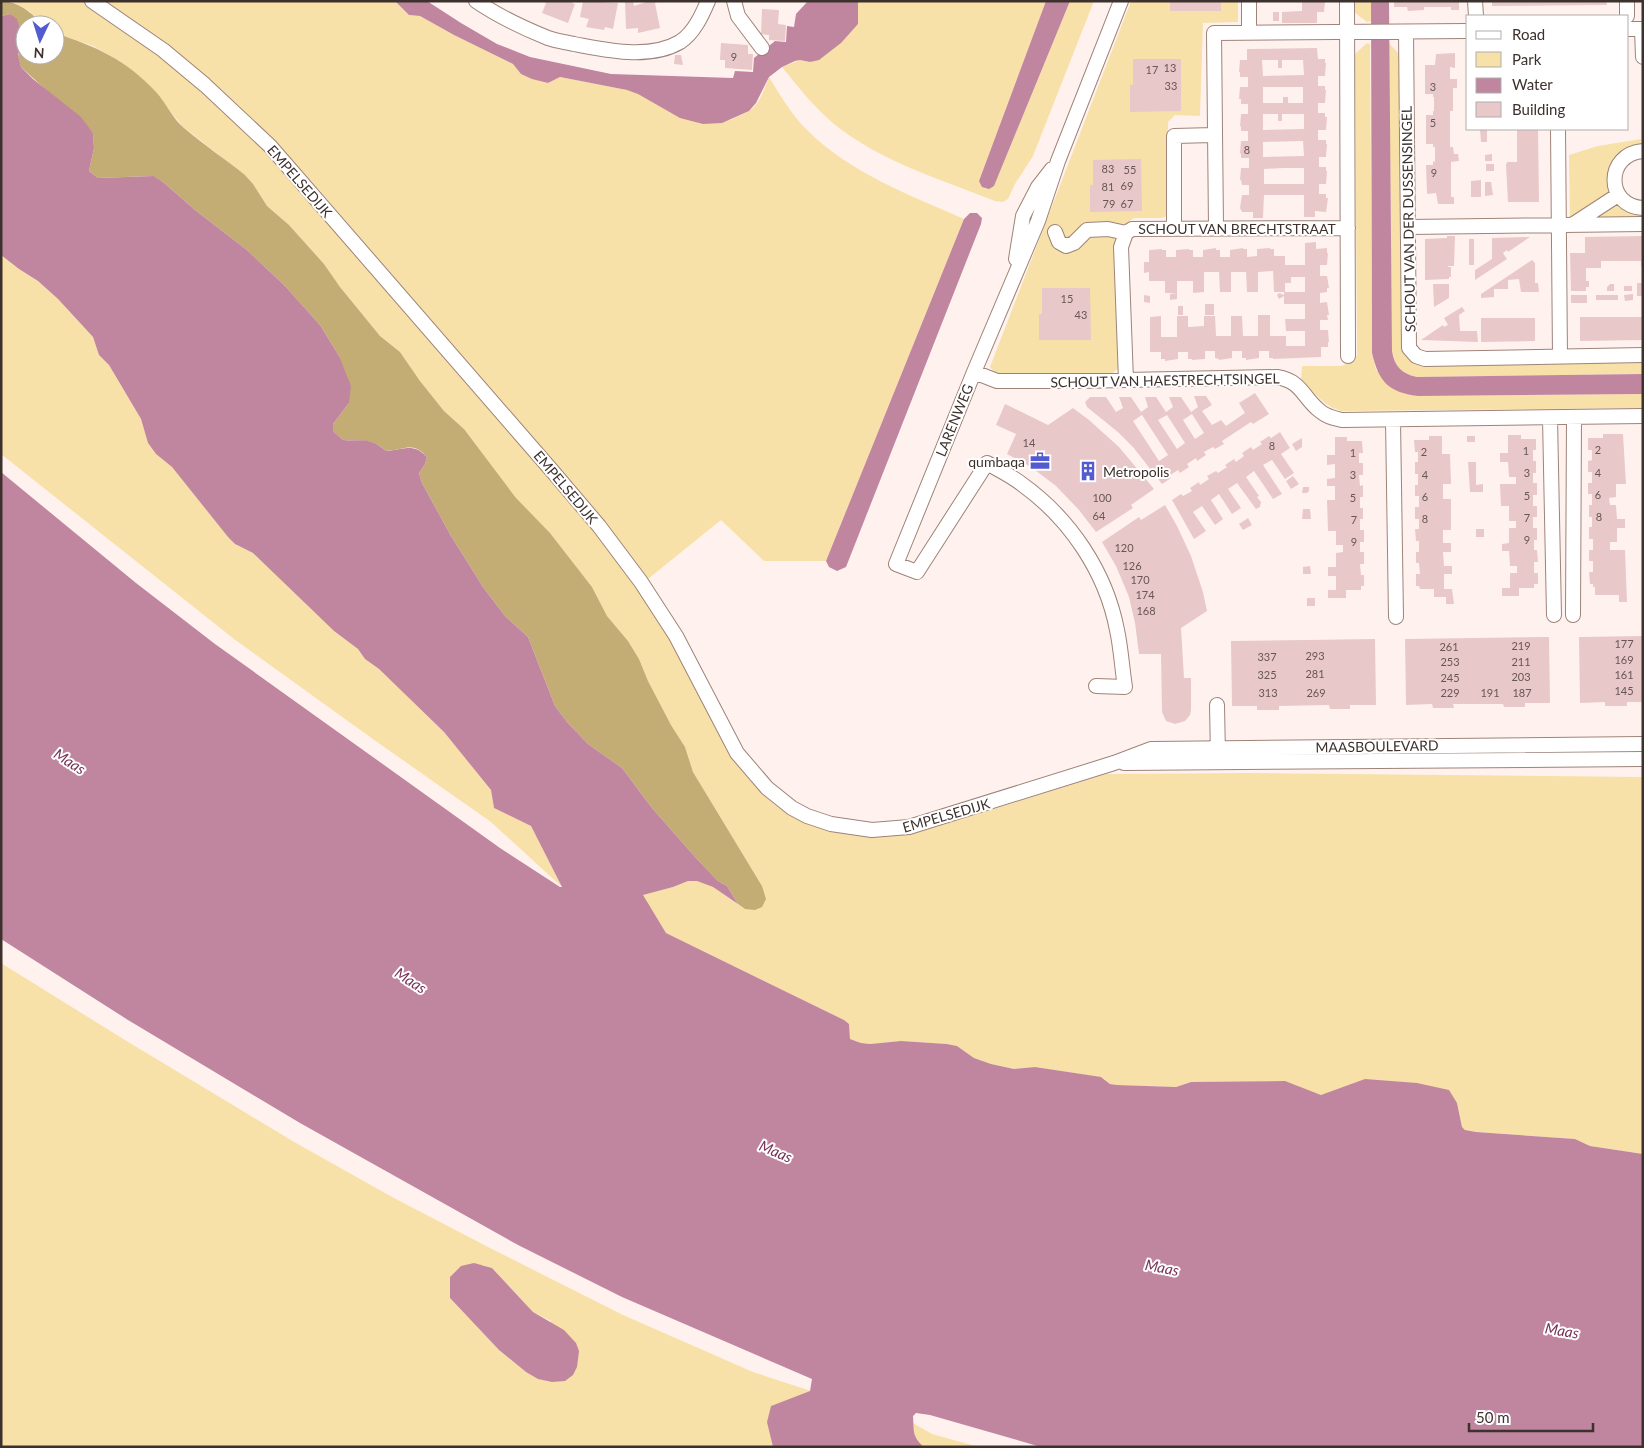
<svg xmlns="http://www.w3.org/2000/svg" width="1644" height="1448" viewBox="0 0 1644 1448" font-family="Lato,sans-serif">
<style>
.green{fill:#f7e1a8;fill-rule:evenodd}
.forest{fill:#c3ad74}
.water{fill:#c086a0}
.building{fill:#e9c8ca;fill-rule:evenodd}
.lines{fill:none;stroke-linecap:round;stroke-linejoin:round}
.street-casing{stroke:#9e8379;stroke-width:16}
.street{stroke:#fff;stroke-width:14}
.labels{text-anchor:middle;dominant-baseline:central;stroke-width:4;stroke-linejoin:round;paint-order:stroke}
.number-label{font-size:11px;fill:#685754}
.street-label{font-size:14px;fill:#3d312d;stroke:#fff}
.poi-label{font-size:14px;fill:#3d312d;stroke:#fff;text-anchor:end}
.water-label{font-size:15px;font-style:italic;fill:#793257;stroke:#fff}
</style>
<rect width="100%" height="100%" fill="#fff2ee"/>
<!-- green -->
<path class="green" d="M12,1H83L166,60L197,84L267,152L579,512C603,543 630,573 650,606C682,658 708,713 739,766C750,781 763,796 779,808C815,835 873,840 916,833L1106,774L1252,773L1643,777V1154L1590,1146L1575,1139L1476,1132L1465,1130L1462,1127L1457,1103L1341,1089L1321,1095L1309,1091L1191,1082L1176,1087L1117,1085L1110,1084L1103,1078L1035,1067L1014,1069L991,1064L974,1058L957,1046L947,1044L901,1041L870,1044L861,1043L850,1039L849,1024L844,1020L666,933L642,895L673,887L688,881H697L713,887L745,909L762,886L693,772L685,747L671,725L648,681L639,659L628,641L607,616L592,587L550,533L516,499L464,429L444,411L420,381L400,352L380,336L340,287L324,264L289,225L267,206L253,184L245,175L183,127L148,84L118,60L93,46L55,33V25H44L29,11Z
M100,1H395L409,15L420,16L454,35L513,64L521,74L548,83L560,77L627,90L731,120C737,116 742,115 749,111C759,105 765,88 769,77C780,95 792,115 807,130C850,173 910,195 964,219L826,561H764L721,520L648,579L588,505L320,191C290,158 260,124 226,95C187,60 143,31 100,1Z
M858,1H1046L979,181L994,186L1070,1H1094L1033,156L1015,184L1008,199L1003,202L995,201C940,179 881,162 834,124C814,107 798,87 782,67L800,60L810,62L858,24Z
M1131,1H1238V22L1203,23L1200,116L1175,115L1168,122L1167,216L1162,218H1134L1117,230L1118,369L1111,374H996L990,367Z
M1354,1H1371V21L1367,22L1354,12Z
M1367,43L1370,44L1372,353L1376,370L1418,396L1643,394V408L1342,411C1324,407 1314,392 1301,379L1302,366H1341L1354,361L1357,355L1355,54Z
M1389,43L1400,55L1406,354L1415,362H1643V374L1417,377C1402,374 1394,366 1392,351Z
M1641,139L1640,151L1624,158L1617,191L1570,220L1569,155L1598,146Z
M1621,198L1643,208V219L1588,220Z
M1,255L19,269L38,281L58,299L93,337L99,355L109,365L141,419L148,443L156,454L172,467L228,537L235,544L253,553L334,631L358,649L365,659L379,669L444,732L491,790L494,808L531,826L562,887L491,822L377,742L234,639L1,454Z
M1,963L125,1040L296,1143L394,1198L492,1249L623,1315L753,1372L811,1391L771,1406L768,1422L773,1447H1ZM483,1265L492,1268L533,1312L551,1321L526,1372L499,1350L450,1298Z
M913,1420V1423L932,1434L979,1447H924C915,1438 912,1433 913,1420Z"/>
<!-- forest -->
<path class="forest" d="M1,1C19,1 31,13 44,25H25V55H55V33C97,47 125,59 156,92C166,103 173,119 184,128C204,145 225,159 245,175L253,184L267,206L289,225L324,264L340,287L380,336L400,352L420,381L444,411L464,429L516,498L550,533L592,587L607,616L628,641L639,659L648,681L671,725L685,747L693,772L762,886L766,899L762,907L755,910L745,909L738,904L727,886L718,881L696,858L652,808L622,768L588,744L567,722L555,706L528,637L505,616L483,587L451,536L422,483L419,473L425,464L427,457C413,441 405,450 386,451C372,438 360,441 343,440L333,431V424L349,403L339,356L320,325L285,286L247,250L195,210L163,182L152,176L98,178L89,171L94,148L93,133L21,67L18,56L23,40L10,14L1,16Z"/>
<!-- water -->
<path class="water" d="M395,1H427L461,23L497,44L530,57L611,74L733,78L735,71L753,72L754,58L775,41L786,42L787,26L794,27L796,14L808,1H858V24L841,43L819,60L810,62L800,60L795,61L782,67L769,77L756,103L749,111L722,123L703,124L680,118L638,94L627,90L560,77L548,83L532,79L521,74L513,64L454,35L420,16L409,15Z
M1046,1H1070L994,186L989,189L982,187L979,181Z
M1371,1H1389L1392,351C1394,366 1402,374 1417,377L1643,374V394L1418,396C1388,392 1379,382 1372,353Z
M10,14L17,19L23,40L18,55L21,67L33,79L81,117L93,133L94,148L89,171L98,178L153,176L163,182L195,210L247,250L285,286L320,325L339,356L351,386L349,403L333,424V431L343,440C361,441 371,437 386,451C404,450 413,442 427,457L425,464L419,473L422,483L451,536L483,587L505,616L528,637L555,706L567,722L588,744L622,768L652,808L696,858L718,881L727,886L738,904L713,887L697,881H688L673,887L643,895L666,933L844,1020L849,1024L850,1039L861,1043L870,1044L901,1041L947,1044L957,1046L974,1058L991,1064L1014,1069L1035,1067L1101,1077L1110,1084L1117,1085L1176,1087L1191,1082L1285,1081L1321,1095L1365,1079L1417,1083L1449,1090L1457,1103L1462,1127L1465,1130L1476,1132L1575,1139L1590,1146L1643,1154V1447H1041L930,1415L916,1413L913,1416C914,1432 912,1436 924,1447H773L767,1422L771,1406L810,1391L812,1379L622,1297L518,1245L300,1123L128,1020L1,939V472L136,583L215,644L500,848L560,887H562L531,826L494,808L491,790L444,732L379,669L365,659L358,649L334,631L253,553L235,544L228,537L172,467L156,454L148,443L141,419L109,365L99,355L93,337L58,299L38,281L19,269L1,255V16Z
M970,213H977L982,218L981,224L846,567L837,571L829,567L826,561L964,219Z
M474,1263L492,1268L533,1312L564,1330L576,1343L579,1351L577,1367L573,1375L565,1381L552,1382L538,1379L526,1372L499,1350L450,1298V1277L461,1266Z"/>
<!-- building -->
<path class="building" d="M541,1H573L572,3L575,4L568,23L542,13L546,3Z
M583,1L618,3L613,29L605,27L604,30L586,27L589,19L580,17Z
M625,1H633L634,6L649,1H661L655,3L660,28L638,33V28L626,29Z
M1170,1H1221V11H1170Z
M1302,1H1325L1324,12H1317V23H1282V12L1302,11Z
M1394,1H1459V10H1451V7H1424V10L1408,11L1407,7H1394Z
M1492,1H1606L1607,5L1492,6Z
M762,9L779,10L778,24L786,25L785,41L769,40V35L761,34Z
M1273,12H1279V21H1273Z
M721,43L748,45V54H753L752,70L725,68V60H720Z
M1317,48L1318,59H1325V63H1326L1325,76H1318V86H1325V90H1326L1325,103H1318V113H1325V117H1327L1326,130H1318V140H1326V144H1327L1326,157H1319V167H1326V171H1327L1326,184H1319V194H1326V198H1328L1326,212L1315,211V217H1304V195H1264L1263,218H1253V212H1242L1240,208L1242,195H1249V185H1242L1241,180H1240L1241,168H1249V158H1241V154L1240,153L1241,141H1248V131H1241V126L1240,127L1241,114H1248V104H1241V99H1239L1240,87H1248V77H1240V72H1239L1240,60H1247V49ZM1262,60H1278V68H1282V60H1303L1304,75L1263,76ZM1263,87H1303V103H1288V97H1283V103H1263ZM1263,114H1278V121H1282V114H1304V129L1263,130ZM1303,141L1304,156L1263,157V142ZM1284,168H1304V184H1264V169Z
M1455,53V68L1450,67V79H1457V88H1453V111H1450V147H1453L1454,154H1458L1459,161L1451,162V197H1454V204H1438L1436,193L1427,194L1426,165H1433V161L1435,162V147H1433V144H1426V115H1433V111H1434V97H1433V94H1425V65H1435L1436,54Z
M675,55H681L683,65L674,64Z
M1133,59H1181V111L1130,112V85H1133Z
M1480,129H1487V142H1481Z
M1517,129H1538L1539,202H1508L1506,165L1507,162H1517Z
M1492,154V161H1485V155Z
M1141,159L1142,211L1090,212V185H1093V160Z
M1486,164H1494V171H1486Z
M1481,180V197H1471V181Z
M1485,182H1491L1493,195L1485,196Z
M1447,236H1455L1454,266H1448V267H1451V277H1449V279L1425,280V239L1447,238Z
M1643,236V266H1641V261H1601V268H1586V281H1589V287H1586V291H1571L1570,253H1585V237Z
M1530,237L1508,252L1507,250L1503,253L1507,259L1475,280V270L1492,259V238Z
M1469,239H1474V265H1469Z
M1316,242V249L1327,248V253H1328L1327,265H1320V276H1327L1329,288H1327V292L1320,293V303L1327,302L1329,315H1327L1328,320H1320V330H1328L1329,342H1328V347H1321V357L1273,359V358H1269V351H1259V358L1246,360V358H1242V351H1232V358L1219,360V359L1215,358V351H1205V359L1192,360V359H1188V352H1178V359L1165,361V359H1161V352H1150V317L1161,316V337H1177V316H1188V327L1204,326V316H1215L1216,336H1231V316H1242L1243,336H1258V315H1270V336H1286V346H1305V331H1286L1285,319H1305V304H1284V296L1279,299L1277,295L1279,293L1284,295V292H1305V277H1291V283H1285V292H1274L1273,271L1258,272V292H1247L1246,272H1231V292H1220L1219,272H1204V292L1193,293V281H1177V293H1165V281H1149V272L1144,273V262H1149V250L1162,249V250H1166V257H1176V250L1189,249V250H1193V257H1203V250L1216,248V250H1220V257H1230V250L1243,248V249H1247V257L1257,256V249L1270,248V249H1274V256H1285V265H1305V243Z
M1532,260L1535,263V283H1538L1539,292H1521L1519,279L1508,280V289H1494V297L1481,298V294Z
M1637,283H1643V296H1637Z
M1433,284H1449V298L1434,307Z
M1610,284H1614V291H1607V287Z
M1624,286H1632V291H1624Z
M1042,288H1090L1091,340H1039V314H1042Z
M1177,293V299L1170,300V294Z
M1633,294V300L1625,301L1624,295Z
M1144,295L1150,296V303L1144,302Z
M1571,295H1587V303H1571Z
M1596,295H1618V300H1596Z
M1205,304H1214V315H1205Z
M1178,306H1183V315H1178Z
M1462,307L1465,311L1459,315L1460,331H1477L1478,342L1421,340L1443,325L1444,327L1448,325L1444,318Z
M1580,317H1643V340L1580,341Z
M1481,318H1535V341L1481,342Z
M1255,393L1269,414L1253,424L1251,422L1222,441L1224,444L1215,449L1213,447L1204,452L1206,455L1197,461L1196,458L1187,464L1189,467L1180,473L1178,470L1169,476L1171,478L1162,484L1133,447L1119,433L1087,407L1085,402L1090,397H1106L1116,412L1123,408L1119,397H1131L1141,412L1148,407L1145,397H1156L1166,412L1173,407L1169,397H1181L1191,412L1198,407L1194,396H1206L1212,405L1202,411L1212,425L1221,420L1226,426L1245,413L1239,403ZM1192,414L1204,433L1195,439L1183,420ZM1142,415L1168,455L1159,461L1133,421ZM1167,415L1185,443L1177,449L1158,420Z
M1005,404L1048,425L1073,408L1089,420L1119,447L1154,489L1131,505L1133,508L1096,532L1079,510L1056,486L1031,467L1007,454L1016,434L996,425Z
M1280,432L1290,448L1281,454L1294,473L1285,479L1272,460L1263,465L1282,494L1273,499L1254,471L1246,477L1259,496L1257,497L1261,502L1260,507L1256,509L1237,483L1228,489L1241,508L1232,514L1219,494L1211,500L1223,519L1215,525L1202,506L1193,512L1206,531L1194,539L1172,500L1181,494L1183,496L1192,491L1190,488L1199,482L1200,485L1209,479L1207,476L1216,471L1218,473L1227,467L1225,465L1234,459L1236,462L1244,456L1242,453L1251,447L1253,450L1262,444L1260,442L1269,436L1271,438Z
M1603,434H1623L1626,484H1616V497L1609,498L1610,505H1616L1617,519H1625V528H1617V542H1610V550H1625L1627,602H1619V595H1595V587H1593V584H1590L1589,572H1593V561H1589V550H1593V539H1589V527H1592V517H1589V505H1592V494H1588V483H1592V472H1588V461L1592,460V450H1588V438H1603Z
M1508,435H1521V439H1536V450H1533V461H1536V473H1533V483H1537V495H1533V506H1537V517H1533V528H1537V540H1534V550H1537L1538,562H1534V573H1538V584H1534V588H1519V596H1502V588H1510V573H1517V566H1510L1509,551H1502V544L1509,543V528H1516V521H1509V506H1501L1500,484H1516V477H1509L1508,462H1500V453H1508Z
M1429,436H1442V454H1450L1451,484H1443V499H1451V530H1443V543H1451V552H1443L1444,566H1452V574H1444V589H1452L1454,604H1446V597H1434V589H1420L1419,586H1416V574H1420L1419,563H1416V552H1419V541H1416L1415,529H1419V519H1415V507H1419V496H1415V485H1418V474H1415V462H1418V452H1415L1414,440H1429Z
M1467,436H1475V442H1467Z
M1335,437H1347V441H1362L1363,453H1359V463H1363V475H1359L1360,486L1363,485V497H1360V508H1363V519H1360V530H1364V542H1360V552H1364V564H1360L1361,575H1364V586H1361V590H1346V598H1328V590H1336V576H1328V567H1336V553L1343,552V545H1336V531H1328L1327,500H1335V486H1327V479L1335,478V464L1327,465V455H1335Z
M1302,438V447L1296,451L1292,444Z
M1468,462H1476V485L1483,484V492H1470Z
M1293,476L1299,484L1291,489L1286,481Z
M1303,487H1309V491L1307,493H1302Z
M1165,505L1177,526L1191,556L1203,592L1207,611L1181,628L1184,678H1191V710L1190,715L1185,721L1175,724L1166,721L1162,712L1161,654H1139L1135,623L1129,597L1116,566L1102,542L1139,517L1141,520Z
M1303,509H1310L1311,519H1302Z
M1248,518L1252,525L1243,530L1239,524Z
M1476,529H1484V537H1476Z
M1310,566L1311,574H1303V567Z
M1307,598H1315V606H1307Z
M1643,636V702H1627V706H1605V702L1580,703L1579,637Z
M1549,637L1550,703H1525V707H1504L1503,704H1453L1454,708H1433L1432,704L1406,705L1405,639Z
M1375,639L1376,705H1350V709H1330L1329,705L1279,706V710H1257V706H1232L1231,641Z"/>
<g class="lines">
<defs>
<path id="street" d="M92,1L163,50L205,85L270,146L554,473L599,526L641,582L676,636L737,753L767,788L792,808L807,816L831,824L872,830L909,827L1114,763L1151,749L1643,744
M476,1C498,16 523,28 548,38C556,41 566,42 574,44C607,50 649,60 680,42C694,33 702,15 708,1
M734,1L738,16L762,48
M1249,1V32
M1347,1L1348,356
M1475,1L1476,16
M1627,1V16
M1628,29H1643
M1642,29L1643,57
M1406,32L1409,348L1416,356L1425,359L1643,355
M1558,129L1560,357
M1643,151C1605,154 1605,206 1643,208
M1572,225L1618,195
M1174,227V136L1214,135
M1408,227L1643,224
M1216,228L1214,33L1468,31
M1055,232L1059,242L1066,246L1074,243L1087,230L1108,229L1126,233
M1016,259L1023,216L1038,187L1052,169
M974,372L997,381H1077L1277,377C1302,381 1303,398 1320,411C1327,417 1334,418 1342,420L1643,416
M1126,380L1121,247L1126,233L1132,229L1348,228
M1550,418L1554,615
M1393,420L1396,617
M1573,615L1574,418
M1096,686L1125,687C1122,668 1121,648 1117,630C1106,572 1070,519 1023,485C1012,476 999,470 987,463L917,572L896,564L974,372L1038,221L1058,161L1121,1
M1217,705L1218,756
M1124,763L1643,759"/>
</defs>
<!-- street casing -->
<use href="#street" class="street-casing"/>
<!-- street -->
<use href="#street" class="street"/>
</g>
<!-- icons -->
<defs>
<symbol id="office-bare" viewBox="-9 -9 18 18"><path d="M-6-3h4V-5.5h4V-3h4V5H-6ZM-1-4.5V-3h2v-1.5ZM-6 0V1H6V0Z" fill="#545ad0" stroke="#fff" stroke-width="2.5" paint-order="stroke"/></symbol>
<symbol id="building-bare" viewBox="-9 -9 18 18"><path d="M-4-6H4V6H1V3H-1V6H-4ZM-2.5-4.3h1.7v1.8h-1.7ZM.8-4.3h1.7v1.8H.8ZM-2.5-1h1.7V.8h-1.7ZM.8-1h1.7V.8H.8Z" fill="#545ad0" stroke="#fff" stroke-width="2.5" paint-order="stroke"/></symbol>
</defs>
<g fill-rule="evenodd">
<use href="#office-bare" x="1026" y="447" width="28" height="28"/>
<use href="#building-bare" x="1074" y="457" width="28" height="28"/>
</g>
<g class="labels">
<!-- number labels -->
<g class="number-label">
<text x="734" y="56">9</text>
<text x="1170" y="67">13</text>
<text x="1152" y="69">17</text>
<text x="1171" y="85">33</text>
<text x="1433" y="86">3</text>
<text x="1433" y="122">5</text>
<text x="1247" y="149">8</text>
<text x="1108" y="168">83</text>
<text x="1130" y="169">55</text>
<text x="1434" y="172">9</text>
<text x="1127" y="185">69</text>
<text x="1108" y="186">81</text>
<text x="1109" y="203">79</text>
<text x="1127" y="203">67</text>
<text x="1067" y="298">15</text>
<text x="1081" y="314">43</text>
<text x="1029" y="442">14</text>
<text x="1272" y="445">8</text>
<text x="1598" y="449">2</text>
<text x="1526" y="450">1</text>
<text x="1424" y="451">2</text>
<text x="1353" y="452">1</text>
<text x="1527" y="472">3</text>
<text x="1598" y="472">4</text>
<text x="1353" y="474">3</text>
<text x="1425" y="474">4</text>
<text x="1598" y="494">6</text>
<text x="1527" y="495">5</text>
<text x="1425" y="496">6</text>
<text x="1102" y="497">100</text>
<text x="1353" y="497">5</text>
<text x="1099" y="515">64</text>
<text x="1599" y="516">8</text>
<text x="1527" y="517">7</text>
<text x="1425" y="518">8</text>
<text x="1354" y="519">7</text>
<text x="1527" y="539">9</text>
<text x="1354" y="541">9</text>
<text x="1124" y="547">120</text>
<text x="1132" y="565">126</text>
<text x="1140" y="579">170</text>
<text x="1145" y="594">174</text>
<text x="1146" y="610">168</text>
<text x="1624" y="643">177</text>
<text x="1521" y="645">219</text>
<text x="1449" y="646">261</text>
<text x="1315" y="655">293</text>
<text x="1267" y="656">337</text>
<text x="1624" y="659">169</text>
<text x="1450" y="661">253</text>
<text x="1521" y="661">211</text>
<text x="1315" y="673">281</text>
<text x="1267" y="674">325</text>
<text x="1624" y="674">161</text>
<text x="1521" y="676">203</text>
<text x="1450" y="677">245</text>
<text x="1624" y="690">145</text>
<text x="1268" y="692">313</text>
<text x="1316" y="692">269</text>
<text x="1450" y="692">229</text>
<text x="1490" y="692">191</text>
<text x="1522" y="692">187</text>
</g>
<!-- street labels -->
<g class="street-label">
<text transform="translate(300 181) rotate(49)">EMPELSEDIJK</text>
<text transform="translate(1408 219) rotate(-91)">SCHOUT VAN DER DUSSENSINGEL</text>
<text x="1237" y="228">SCHOUT VAN BRECHTSTRAAT</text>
<text transform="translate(1165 380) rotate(-1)">SCHOUT VAN HAESTRECHTSINGEL</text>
<text transform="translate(954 420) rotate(-68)">LARENWEG</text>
<text transform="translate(566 487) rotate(50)">EMPELSEDIJK</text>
<text transform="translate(1377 746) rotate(-1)">MAASBOULEVARD</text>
<text transform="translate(946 815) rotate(-16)">EMPELSEDIJK</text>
</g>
<!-- poi labels -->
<g class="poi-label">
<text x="1025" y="461">qumbaqa</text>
<text x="1103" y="471" text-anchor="start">Metropolis</text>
</g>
<!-- water labels -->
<g class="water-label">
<text transform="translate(70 761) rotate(33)">Maas</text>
<text transform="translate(411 980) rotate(33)">Maas</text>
<text transform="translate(776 1151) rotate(23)">Maas</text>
<text transform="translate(1162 1267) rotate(11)">Maas</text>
<text transform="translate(1562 1330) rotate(9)">Maas</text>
</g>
</g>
<!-- border -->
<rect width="1644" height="1448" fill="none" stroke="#3d312d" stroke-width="5"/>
<!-- legend -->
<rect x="1466" y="15" width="162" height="115" fill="#ffffff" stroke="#b1adab"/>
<rect x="1476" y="31" width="25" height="8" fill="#ffffff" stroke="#b1adab"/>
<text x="1512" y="40" font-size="15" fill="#3d312d">Road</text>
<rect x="1476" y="52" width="25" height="15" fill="#f7e1a8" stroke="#b1adab"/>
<text x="1512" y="65" font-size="15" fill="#3d312d">Park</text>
<rect x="1476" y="78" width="25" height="15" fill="#c086a0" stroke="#b1adab"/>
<text x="1512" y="90" font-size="15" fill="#3d312d">Water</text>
<rect x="1476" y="102" width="25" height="15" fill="#e9c8ca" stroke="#b1adab"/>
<text x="1512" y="115" font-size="15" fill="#3d312d">Building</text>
<!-- north arrow -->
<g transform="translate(40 40) rotate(184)"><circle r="24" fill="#ffffff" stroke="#b1adab"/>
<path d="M0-4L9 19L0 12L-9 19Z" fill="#545ad0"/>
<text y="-8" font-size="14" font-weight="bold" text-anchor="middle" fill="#3d312d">N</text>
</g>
<!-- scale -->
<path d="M1469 1423v8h124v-8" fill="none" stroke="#3d312d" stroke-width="2.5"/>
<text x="1476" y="1423" font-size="15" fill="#3d312d" stroke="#ffffff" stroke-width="4" paint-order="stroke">50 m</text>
</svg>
